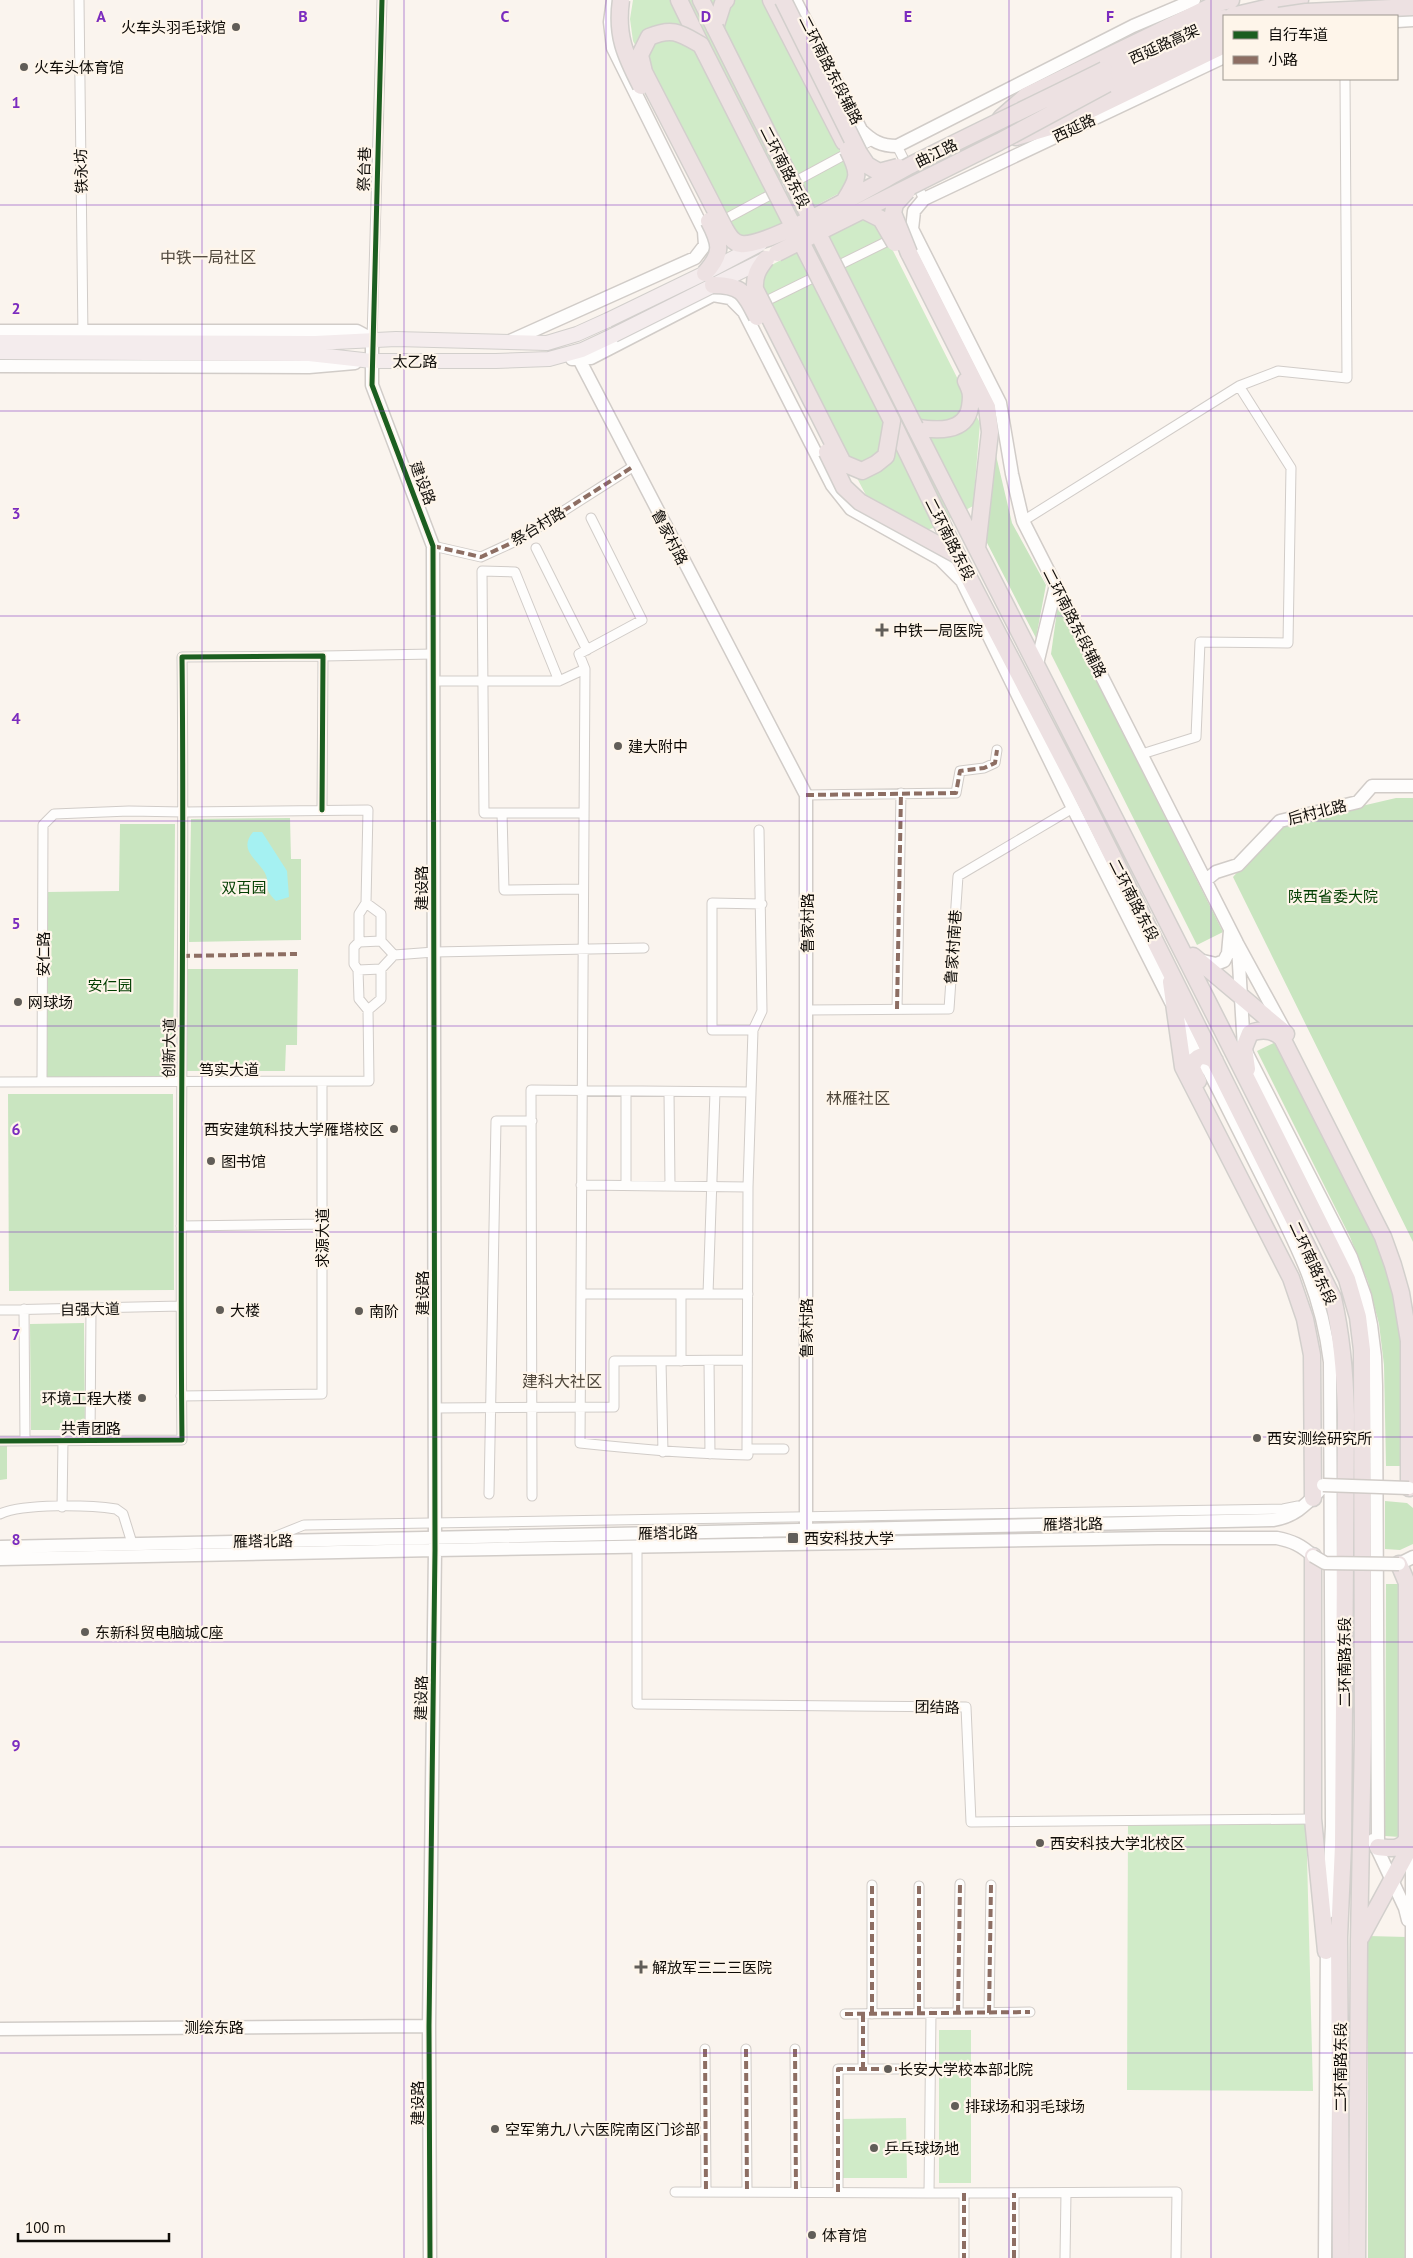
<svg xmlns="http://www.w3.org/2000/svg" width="1413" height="2258" viewBox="0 0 1413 2258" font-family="'PT Sans','Noto Sans SC',sans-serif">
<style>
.green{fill:#d0ebc8}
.forest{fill:#c9e5c0}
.water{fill:#a5f1f2}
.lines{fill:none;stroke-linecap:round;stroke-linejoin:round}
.street-casing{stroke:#d1ccc8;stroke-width:11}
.secondary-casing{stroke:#d1ccc8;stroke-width:15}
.primary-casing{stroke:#d2cfcc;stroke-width:16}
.highway-casing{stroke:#d2cfcc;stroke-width:19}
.street{stroke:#fefdfc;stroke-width:9}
.secondary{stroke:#fefdfc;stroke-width:12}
.primary{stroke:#f4eced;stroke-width:14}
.highway{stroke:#ede1e2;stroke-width:16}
.secondary-bridge-casing{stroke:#d1ccc8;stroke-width:15;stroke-linecap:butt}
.primary-bridge-casing{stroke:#d2cfcc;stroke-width:16;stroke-linecap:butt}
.highway-bridge-casing{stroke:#d2cfcc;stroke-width:19;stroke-linecap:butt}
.secondary-bridge{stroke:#fefdfc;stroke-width:12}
.primary-bridge{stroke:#f4eced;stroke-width:14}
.highway-bridge{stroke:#ede1e2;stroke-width:16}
.quiet{stroke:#8d6e63;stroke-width:4;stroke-dasharray:8 4;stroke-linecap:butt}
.cycleway-casing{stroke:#fef5ea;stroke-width:8}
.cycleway{stroke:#1b5e20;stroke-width:5}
.grid{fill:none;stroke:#7b2cbf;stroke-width:1;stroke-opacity:0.55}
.poi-dot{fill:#615d58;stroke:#fef5ea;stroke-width:2}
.labels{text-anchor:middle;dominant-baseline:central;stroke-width:4.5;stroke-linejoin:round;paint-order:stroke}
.poi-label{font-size:15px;fill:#0f0c08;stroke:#fef5ea;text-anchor:start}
.street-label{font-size:15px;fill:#0f0c08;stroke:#fef5ea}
.park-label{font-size:15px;fill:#023e01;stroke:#fef5ea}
.neighbourhood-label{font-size:16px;fill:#50483d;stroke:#fef5ea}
.grid-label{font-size:16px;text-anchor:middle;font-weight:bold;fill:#7b2cbf;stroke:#fef5ea;stroke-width:4.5;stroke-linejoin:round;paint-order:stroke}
</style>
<rect width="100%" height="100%" fill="#faf4ee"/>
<!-- green -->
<path class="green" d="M633,0H769L855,167L847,189L755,238H747L735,233L633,41L630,19Z
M867,220L881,227L980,423L973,506L933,528L923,531L868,499L758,289L764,269L853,222Z
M1306,1818L1313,2091L1127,2090L1128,1820Z
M939,2030H971V2183H939Z
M906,2118L907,2178H842L841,2119Z"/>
<!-- forest -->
<path class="forest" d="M994,447L1012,523L1046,585L1036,638L984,537Z
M1058,604L1223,932L1197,945L1051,654Z
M1396,798H1413V1242L1233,877L1280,825Z
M290,818L291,859H301V940L189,942L191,819Z
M120,824H175L173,1079H47V892L119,891Z
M187,969H298L297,1045H286L285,1071H186Z
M1278,1041L1381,1251L1398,1315L1403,1363V1466H1386L1384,1365L1379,1324L1368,1282L1350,1237L1257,1051Z
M8,1094H173L174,1290L9,1291Z
M84,1323L85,1430H31L30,1324Z
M0,1440H7V1479L0,1480Z
M1385,1501L1407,1503L1413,1508V1544L1400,1550L1385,1549Z
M1386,1584H1404L1400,1837L1385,1836Z
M1368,1936L1407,1937L1405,2258H1368Z"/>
<!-- water -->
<path class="water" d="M253,832H262L287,871L289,897L276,901C261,886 271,885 265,873C257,859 238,850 253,832Z"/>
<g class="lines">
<defs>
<path id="street" d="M79,0L83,337
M897,146L924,199
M718,223L872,140
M760,304L894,238
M372,339L382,0
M591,518L642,620L579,654L585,669L580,1443C636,1449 692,1454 748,1455L747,1449
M1023,521L1239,386L1278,371L1347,378L1345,79
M433,546L481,557L518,540L634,466
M536,548L587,650
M323,656L434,654
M434,681H559L585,669
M559,681L515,572L482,571L484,813H583
M1142,754L1196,737L1200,642L1288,643L1291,468L1239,386
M806,795L956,793L960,771L984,768L995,763L997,750
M502,813L504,890L582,889
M759,830L762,1011L753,1030L748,1187L747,1449H784
M366,903L359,914V942L354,947V964L358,970L359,999L368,1010
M359,942L381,941
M358,970L381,969
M897,1009L901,793
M807,1010L949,1009L958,876L1073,808
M753,1030H712V903L762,904
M0,1082L369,1081L368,1010L381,999V969L394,955L434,952L644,948
M42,1082L43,825L54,814L129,811L184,812L368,810L366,903L381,914V941L394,955
M669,1092L670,1186
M581,1185L748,1187
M626,1185V1091
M181,1226L322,1224
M581,1294H748
M681,1294V1361
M708,1294L715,1092
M24,1309L25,1441
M0,1310L181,1306
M661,1361L663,1452
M709,1361L710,1454
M181,1396L322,1394V1082
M435,1408L614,1407V1361L747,1360
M90,1440L91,1309
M0,1441L182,1440C179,1179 185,918 182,657L323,656L322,810
M489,1494L496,1121H532
M532,1496L531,1090L751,1092
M62,1507L63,1441
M0,1514C23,1503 90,1505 116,1509L123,1514L132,1543
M269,1539L304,1525L1283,1509L1298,1506
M637,1548V1704L966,1707L971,1822L1313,1819
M919,1886V2013
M931,2013L929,2193L1177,2192L1176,2258
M958,2013L960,1884
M989,2013L991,1885
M845,2014L1030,2012
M863,2014V2069
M872,2014V1885
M705,2049L706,2192
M746,2049L747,2192
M795,2049L796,2192
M675,2192L929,2193
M838,2192V2069H931
M964,2193V2258
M1014,2258V2193
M1065,2258L1066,2193"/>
<path id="secondary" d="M795,0L861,130C872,141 881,146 897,146L1133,26L1194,0
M1397,21L1413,20
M1224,57L924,199L914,211L912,229L1000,403L1012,474L1023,521L1237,943L1285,1031
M0,331H357L372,339V385L433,546L435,1550L429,2026L430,2258
M510,341L695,258L705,245L704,231L613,48L610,22L613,0
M572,359L591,358L713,295L730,298L744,312L832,485L851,509L940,559L962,581L1073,808L1171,1002
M579,359L806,795V1538
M0,366L309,367L355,363
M1036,668L1056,585
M1206,880L1216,872L1238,865L1280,821L1358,802L1372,786H1413
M1238,947L1244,1048L1351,1257L1365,1296L1371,1325L1375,1357L1376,1386L1378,1847
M1199,960L1216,964L1224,961L1228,953L1230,931
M1180,1019L1197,1057L1209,1071C1230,1112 1250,1153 1271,1194C1300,1252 1322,1296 1330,1362L1332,1826L1328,1912
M0,1547L1273,1520C1293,1517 1305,1506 1319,1491
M0,1559L435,1550L1158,1538H1277C1292,1541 1301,1545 1313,1556
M1399,1564L1413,1557
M1373,1840L1405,1908L1408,1920
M0,2029L429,2026
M1325,2258L1327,1942
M1412,2258V1843"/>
<path id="primary" d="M0,342L315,343L396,339L547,343L577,334L608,320
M0,352L309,354L372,361H496L549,359L582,350L614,335"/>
<path id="highway" d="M679,0L701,45
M701,0L715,28
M771,0L844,142
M1232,16L1300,0
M715,28L723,3L726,0
M1104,70L1181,35L1224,18
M1107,84L1224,31
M1001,118L1026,96L1218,3L1231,0
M1016,137L1063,123L1224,45
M909,253L987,407L990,432L977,548
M892,421L957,555L1085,801L1333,1298C1342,1337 1345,1375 1346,1415L1343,1845L1339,1937L1341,2258
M915,427C1059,711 1206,994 1347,1279L1358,1317L1362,1350L1363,1735L1359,1941L1357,2258
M915,427C936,431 966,433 970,407C972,395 971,391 966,381
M1193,956L1286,1034
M1171,982L1183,1067L1291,1278L1305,1319L1312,1355L1313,1498
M1247,1069L1244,1048L1250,1033C1261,1029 1273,1029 1282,1038L1383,1237L1393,1265L1401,1293L1409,1341V1488
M1198,1081L1192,1068C1195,1055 1204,1053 1215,1061
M1313,1556V1819L1326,1951
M1378,1847C1390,1848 1401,1851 1407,1839V1583L1399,1564
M1361,1937L1412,1843V1839"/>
</defs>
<!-- street casing -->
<use href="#street" class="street-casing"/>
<!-- secondary casing -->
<use href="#secondary" class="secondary-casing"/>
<!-- primary casing -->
<use href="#primary" class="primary-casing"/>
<!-- highway casing -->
<use href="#highway" class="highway-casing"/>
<!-- street -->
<use href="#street" class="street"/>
<!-- secondary -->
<use href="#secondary" class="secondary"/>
<!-- primary -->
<use href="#primary" class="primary"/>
<!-- highway -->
<use href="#highway" class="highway"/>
<defs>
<path id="secondary-bridge" d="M1323,1485L1409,1488
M1313,1556L1325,1563L1399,1564"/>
<path id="primary-bridge" d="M608,320L705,273L760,244
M614,335L768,258"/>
<path id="highway-bridge" d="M621,0C616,35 625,55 641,86
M783,0L859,153L867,165L879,172L898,167
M1279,16L1306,12L1413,7
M715,28L915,427
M907,191L895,204L893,213L909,253
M845,200C859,178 860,174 848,150
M863,210L881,219L895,243
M777,253L999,142L1107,84
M766,259C758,269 754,276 755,289L843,463L862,471L876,464L886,456L892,421L701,45C680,33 673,27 649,37L640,55L644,72L725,229C729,236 733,243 741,244C768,248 882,180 913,164C976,132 1040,102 1104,70
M705,273C723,253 721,244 709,221
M713,285C742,285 745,293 757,317
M827,452L844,487L860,502L957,555"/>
</defs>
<!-- secondary-bridge casing -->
<use href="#secondary-bridge" class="secondary-bridge-casing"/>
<!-- primary-bridge casing -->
<use href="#primary-bridge" class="primary-bridge-casing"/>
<!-- highway-bridge casing -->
<use href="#highway-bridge" class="highway-bridge-casing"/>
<!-- secondary-bridge -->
<use href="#secondary-bridge" class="secondary-bridge"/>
<!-- primary-bridge -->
<use href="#primary-bridge" class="primary-bridge"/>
<!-- highway-bridge -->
<use href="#highway-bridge" class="highway-bridge"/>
<!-- quiet -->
<path class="quiet" d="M433,546L481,557L518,540L634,466
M806,795L956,793L960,771L984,768L995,763L997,750
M182,956L297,954
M897,1009L901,793
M919,1886V2013
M958,2013L960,1884
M989,2013L991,1885
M845,2014L1030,2012
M863,2014V2069
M872,2014V1885
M705,2049L706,2192
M746,2049L747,2192
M795,2049L796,2192
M838,2192V2069H931
M964,2193V2258
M1014,2258V2193"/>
<defs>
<path id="cycleway" d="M382,0L372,385L433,546L435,1550L429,2026L430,2258
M0,1441L182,1440C179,1179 185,918 182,657L323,656L322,810"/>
</defs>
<!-- cycleway casing -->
<use href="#cycleway" class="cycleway-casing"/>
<!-- cycleway -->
<use href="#cycleway" class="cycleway"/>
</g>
<!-- grid -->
<path class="grid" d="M202,0V2258M404,0V2258M606,0V2258M807,0V2258M1009,0V2258M1211,0V2258M0,205H1413M0,411H1413M0,616H1413M0,821H1413M0,1026H1413M0,1232H1413M0,1437H1413M0,1642H1413M0,1847H1413M0,2053H1413"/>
<!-- markers -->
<g class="poi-dot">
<circle cx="236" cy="27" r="5"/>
<circle cx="24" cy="67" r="5"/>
<path d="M879.5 622.5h5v5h5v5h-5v5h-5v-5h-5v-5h5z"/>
<circle cx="618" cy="746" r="5"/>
<circle cx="18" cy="1002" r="5"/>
<circle cx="394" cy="1129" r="5"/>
<circle cx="211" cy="1161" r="5"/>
<circle cx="220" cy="1310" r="5"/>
<circle cx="359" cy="1311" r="5"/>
<circle cx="142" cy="1398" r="5"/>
<circle cx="1257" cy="1438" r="5"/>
<rect x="787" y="1532" width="12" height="12" rx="2.5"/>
<circle cx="85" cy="1632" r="5"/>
<circle cx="1040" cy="1843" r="5"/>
<path d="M638.5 1959.5h5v5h5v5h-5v5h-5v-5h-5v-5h5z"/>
<circle cx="888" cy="2069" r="5"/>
<circle cx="955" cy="2106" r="5"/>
<circle cx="495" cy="2129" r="5"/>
<circle cx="874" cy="2148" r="5"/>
<circle cx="812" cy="2235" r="5"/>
</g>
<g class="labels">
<!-- poi labels -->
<g class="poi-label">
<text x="226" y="27" text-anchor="end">火车头羽毛球馆</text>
<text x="34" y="67">火车头体育馆</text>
<text x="893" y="630">中铁一局医院</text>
<text x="628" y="746">建大附中</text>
<text x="28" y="1002">网球场</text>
<text x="384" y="1129" text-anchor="end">西安建筑科技大学雁塔校区</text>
<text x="221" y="1161">图书馆</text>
<text x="230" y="1310">大楼</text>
<text x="369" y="1311">南阶</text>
<text x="132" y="1398" text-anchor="end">环境工程大楼</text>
<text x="1267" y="1438">西安测绘研究所</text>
<text x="804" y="1538">西安科技大学</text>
<text x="95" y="1632">东新科贸电脑城C座</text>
<text x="1050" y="1843">西安科技大学北校区</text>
<text x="652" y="1967">解放军三二三医院</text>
<text x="898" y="2069">长安大学校本部北院</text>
<text x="965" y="2106">排球场和羽毛球场</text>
<text x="505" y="2129">空军第九八六医院南区门诊部</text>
<text x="884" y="2148">乒乓球场地</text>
<text x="822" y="2235">体育馆</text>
</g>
<!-- street labels -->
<g class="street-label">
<text transform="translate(1164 44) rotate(-24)">西延路高架</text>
<text transform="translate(831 70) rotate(63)">二环南路东段辅路</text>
<text transform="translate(1074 128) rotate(-25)">西延路</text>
<text transform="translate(936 153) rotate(-26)">曲江路</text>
<text transform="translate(785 167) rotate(63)">二环南路东段</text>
<text transform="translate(364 169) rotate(-88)">祭台巷</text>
<text transform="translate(81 171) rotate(-91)">铁永坊</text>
<text x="415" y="361">太乙路</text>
<text transform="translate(423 483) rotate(69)">建设路</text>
<text transform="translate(538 526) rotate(-31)">祭台村路</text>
<text transform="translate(670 537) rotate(63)">鲁家村路</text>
<text transform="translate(950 539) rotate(63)">二环南路东段</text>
<text transform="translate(1075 623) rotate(63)">二环南路东段辅路</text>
<text transform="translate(1317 812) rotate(-14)">后村北路</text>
<text transform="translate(421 888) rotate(-90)">建设路</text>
<text transform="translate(1134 900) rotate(63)">二环南路东段</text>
<text transform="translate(807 923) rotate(-90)">鲁家村路</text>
<text transform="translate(953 947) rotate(-86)">鲁家村南巷</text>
<text transform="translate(43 954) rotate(-90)">安仁路</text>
<text transform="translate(169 1048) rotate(-89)">创新大道</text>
<text x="229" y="1069">笃实大道</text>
<text transform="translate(322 1238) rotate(-90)">求源大道</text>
<text transform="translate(1313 1263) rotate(65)">二环南路东段</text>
<text transform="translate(422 1293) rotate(-90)">建设路</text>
<text transform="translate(90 1309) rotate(-1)">自强大道</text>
<text transform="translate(806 1328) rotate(-90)">鲁家村路</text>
<text x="91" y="1428">共青团路</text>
<text transform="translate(1073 1524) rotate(-1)">雁塔北路</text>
<text transform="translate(668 1533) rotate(-1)">雁塔北路</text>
<text transform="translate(263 1541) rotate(-1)">雁塔北路</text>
<text transform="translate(1344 1662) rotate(-90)">二环南路东段</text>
<text transform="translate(421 1698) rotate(-89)">建设路</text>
<text transform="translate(937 1707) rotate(1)">团结路</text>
<text x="214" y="2027">测绘东路</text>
<text transform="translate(1340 2067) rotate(-90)">二环南路东段</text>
<text transform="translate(417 2103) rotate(-90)">建设路</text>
</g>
<!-- park labels -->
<g class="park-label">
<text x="244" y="887">双百园</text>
<text x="1333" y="896">陕西省委大院</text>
<text x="110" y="985">安仁园</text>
</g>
<!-- neighbourhood labels -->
<g class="neighbourhood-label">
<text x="208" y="257">中铁一局社区</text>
<text x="858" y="1098">林雁社区</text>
<text x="562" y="1381">建科大社区</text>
</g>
</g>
<g class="grid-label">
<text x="101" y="22">A</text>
<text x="303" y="22">B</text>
<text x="505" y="22">C</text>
<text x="706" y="22">D</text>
<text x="908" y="22">E</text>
<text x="1110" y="22">F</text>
<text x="16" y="108">1</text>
<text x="16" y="314">2</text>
<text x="16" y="519">3</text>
<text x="16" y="724">4</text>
<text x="16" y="929">5</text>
<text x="16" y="1135">6</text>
<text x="16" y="1340">7</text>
<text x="16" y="1545">8</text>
<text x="16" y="1751">9</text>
</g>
<!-- legend -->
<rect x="1223" y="15" width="175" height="65" fill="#fef5ea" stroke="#9e9890"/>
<rect x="1233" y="31" width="25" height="8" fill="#1b5e20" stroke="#9e9890"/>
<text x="1268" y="40" font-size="15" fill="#0f0c08">自行车道</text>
<rect x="1233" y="56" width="25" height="8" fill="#8d6e63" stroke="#9e9890"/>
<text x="1268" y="65" font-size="15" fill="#0f0c08">小路</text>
<!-- scale -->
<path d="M18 2233v8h151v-8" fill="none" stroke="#0f0c08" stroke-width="2.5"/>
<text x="25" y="2233" font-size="15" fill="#0f0c08" stroke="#fef5ea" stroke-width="4" paint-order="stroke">100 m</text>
</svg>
